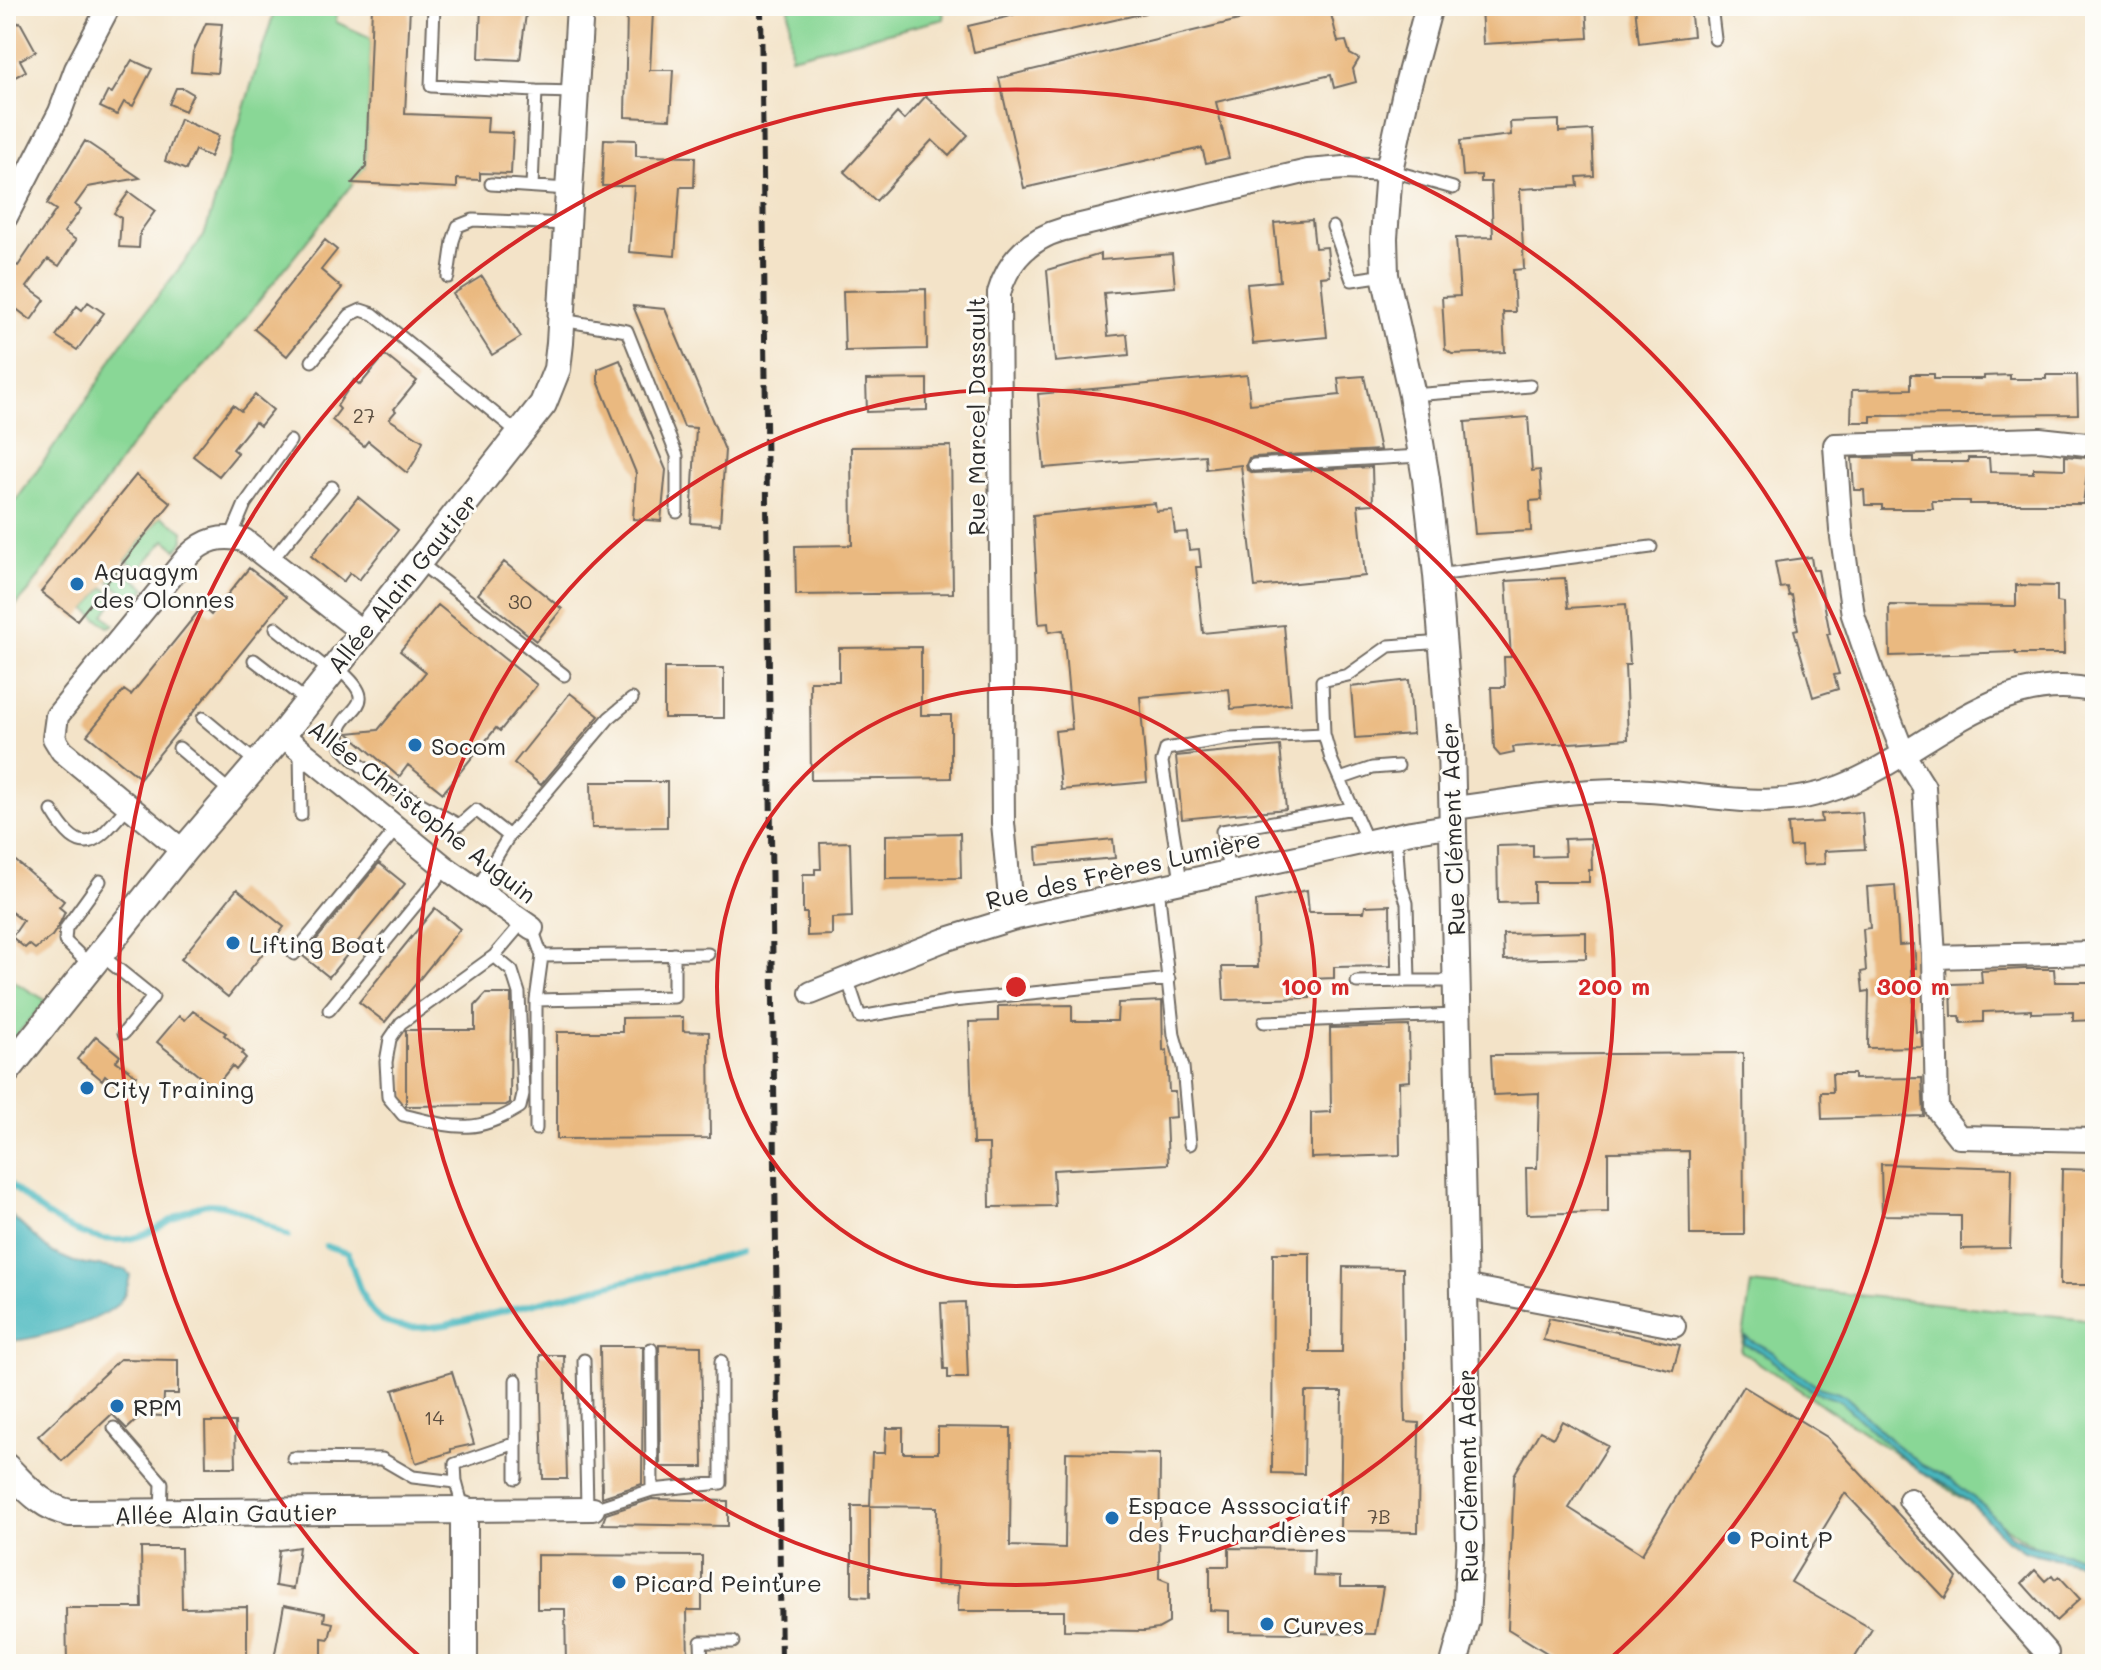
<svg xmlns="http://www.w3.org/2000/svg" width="2101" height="1670" viewBox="0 0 2101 1670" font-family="Mali,sans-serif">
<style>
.green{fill:#89d796;stroke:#5a8160;stroke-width:2}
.water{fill:#48b8bf;stroke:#3a7275;stroke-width:2}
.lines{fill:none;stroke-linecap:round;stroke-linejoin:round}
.stream{stroke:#48b8bf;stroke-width:6}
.building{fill:#eab980}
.service-casing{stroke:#716b62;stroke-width:15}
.minor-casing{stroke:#716b62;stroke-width:26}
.tertiary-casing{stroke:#716b62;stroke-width:30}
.service{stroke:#fff;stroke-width:11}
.minor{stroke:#fff;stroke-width:22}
.tertiary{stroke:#fff;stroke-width:26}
.rail{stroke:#2b2b2b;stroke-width:6;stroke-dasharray:12 6;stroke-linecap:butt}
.ring{fill:none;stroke:#d62828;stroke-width:4}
.poi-dot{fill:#1f6fb2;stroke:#fdfcf7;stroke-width:3}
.labels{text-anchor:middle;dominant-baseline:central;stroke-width:6;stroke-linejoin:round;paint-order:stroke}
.number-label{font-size:20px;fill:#5b4e40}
.street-label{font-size:24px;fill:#2b2b2b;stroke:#fdfcf7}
.poi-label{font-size:24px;fill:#2b2b2b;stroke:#fdfcf7;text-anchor:start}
.centre{fill:#d62828;stroke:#fdfcf7;stroke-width:4}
.ring-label{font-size:24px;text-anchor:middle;font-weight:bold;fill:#d62828;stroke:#fdfcf7;stroke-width:6;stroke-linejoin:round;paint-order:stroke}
</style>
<rect width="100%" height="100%" fill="#fdfcf7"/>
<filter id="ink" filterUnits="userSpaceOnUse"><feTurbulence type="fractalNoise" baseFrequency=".0125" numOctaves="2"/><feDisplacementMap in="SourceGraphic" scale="16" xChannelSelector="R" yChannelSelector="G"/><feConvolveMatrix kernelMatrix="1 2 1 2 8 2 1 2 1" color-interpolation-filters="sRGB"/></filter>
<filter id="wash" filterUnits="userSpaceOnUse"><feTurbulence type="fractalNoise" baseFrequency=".006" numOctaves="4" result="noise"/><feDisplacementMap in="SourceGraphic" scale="32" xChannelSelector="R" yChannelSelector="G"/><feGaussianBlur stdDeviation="1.8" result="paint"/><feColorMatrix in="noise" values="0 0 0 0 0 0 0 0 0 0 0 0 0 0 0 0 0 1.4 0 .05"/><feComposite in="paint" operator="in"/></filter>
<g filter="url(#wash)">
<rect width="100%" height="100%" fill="#f3e3c8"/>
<!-- green -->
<path class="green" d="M276,6H337L336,22L371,38L366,167L222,347L133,443L29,591L6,616V515L91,394L119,347L204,236Z
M789,6H942L944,19L791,57Z
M161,516L183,531L184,540L177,550L165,540L139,570L126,560Z
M119,568L146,588L134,602L109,581Z
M104,587L116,598L104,615L114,625L108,627L86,609Z
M6,977L47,1001L6,1047Z
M1751,1284L2095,1320V1562L2037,1548L1741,1351Z"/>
<!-- water -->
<path class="water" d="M6,1211L51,1252L74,1262L125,1270L130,1275C128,1287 123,1301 113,1308C94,1323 30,1341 6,1341Z
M1745,1337L1773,1352L1785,1364L1818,1387L1845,1395L1894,1443L1922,1465L1952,1480L1986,1508L2011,1536L2028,1545L2095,1560V1567L2023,1551L2003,1537L1979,1511L1952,1488L1920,1471L1898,1454L1840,1401L1815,1392L1784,1373L1770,1357L1744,1344Z"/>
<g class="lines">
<!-- stream -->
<path class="stream" d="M6,1180C41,1215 96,1257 148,1233C168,1224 186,1207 209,1204C233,1202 266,1225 288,1236
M326,1246L348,1253C368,1317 374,1335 446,1325L742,1252"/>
</g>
<g id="blocks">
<!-- building -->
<path class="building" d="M372,6H410L405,114L488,117L487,132L513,133L511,174L480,173V180L457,179V188L352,183L366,167Z
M481,6H527L520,60L479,58Z
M1036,6H1144L1145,13L974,52L968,26L1007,17Z
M1244,6H1329L1338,42L1346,41L1350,54L1359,59L1353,69L1356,82L1334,88L1331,75L1216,102L1229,158L1206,163L1202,148L1024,188L999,78L1247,18Z
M1481,6H1586L1588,38L1483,44Z
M1635,6H1690L1693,36L1639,43Z
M627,10L653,12L650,70H673L670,119L625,117Z
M20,22L36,51L20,60L26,71L6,82V29Z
M206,23L222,24L217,73L191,71L193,52Z
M132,60L152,69L133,106L124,102L117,115L100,107L108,91L112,93Z
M176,88H183L193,94L185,111L169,104Z
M926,96L968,135L949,156L932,140L876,201L844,172L897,113L904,120Z
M180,119L219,136L210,157L195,150L186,170L165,161Z
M1559,120V132L1592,130L1594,176L1577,177L1578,186L1520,189L1524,269L1513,270L1515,312H1503L1505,352L1452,354L1445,349L1442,297L1460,296L1456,238L1493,237L1491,182H1481V175L1463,176L1460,141L1511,135L1510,122Z
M604,139L636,140V156L695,157L694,187H680L675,256L629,252L634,186H602Z
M85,141L140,178L88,187L75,205L81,209L64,232L76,240L59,266L48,259L27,287L45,300L31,320L6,301V271L13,263L18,266L56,210L47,204Z
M129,192L155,211L140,232L139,248L119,247L121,218L114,213Z
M1312,220L1315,248L1327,247L1330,276L1321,277L1327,337L1253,344L1247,284L1280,281L1274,223Z
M325,240L337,250L321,270L342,288L287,356L254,329Z
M1101,254V260L1172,254L1175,287L1104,293L1108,336L1127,334L1129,355L1055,362L1047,270Z
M482,276L521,337L492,355L453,294Z
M926,289L927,349L845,351L843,291Z
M88,302L104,313L77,350L56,336L77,306L82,310Z
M633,306L665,309L725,450L720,525L691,523L696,428L684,427Z
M385,355L417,381L394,409L396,411L389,419L423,441L415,461L407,473L368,441L364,446L332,420L340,409L337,406L354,380L360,385Z
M620,360L666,470L661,521L633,519L636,473L598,381V369Z
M1911,374H1934V379H1984V376L2010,375V379H2046V375H2077L2078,414L1871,416V422H1851L1852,390L1911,389Z
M1247,375L1250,404L1340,395L1338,378L1364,376L1380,450L1254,457L1249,458L1246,465L1247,470L1254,473L1372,467L1373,504L1358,505L1365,576L1255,587L1241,465L1206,469L1205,455L1044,468L1038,394Z
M927,379V410L867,412L866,380Z
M255,395L273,410L260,426L255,422L233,449L238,453L219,476L193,456L233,405L241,411Z
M1528,417L1532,471L1540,470L1542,500L1530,501L1531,531L1475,534L1465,422Z
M951,446L953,593L796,595L795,546L852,545L851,447Z
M2065,456L2089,458L2083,504H1970V501H1932L1933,509H1882V505H1865L1864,490H1854L1852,458L1914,457V462H1968V458H1989L1990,472L2033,473V468L2065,469Z
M136,475L171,503L77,620L41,592Z
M358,497L398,530L359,580L350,573L343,582L311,556Z
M1155,503L1156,511L1172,510L1175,533L1187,532L1189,550L1199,549L1201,567H1196L1203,633L1284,625L1291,704L1231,709L1229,689L1140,697L1147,782L1061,790L1055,731L1072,729L1063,630L1049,632L1048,623L1039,624L1033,515Z
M1811,557L1813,570H1818L1830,634H1827L1839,674L1834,675L1838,689L1813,697L1794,630L1798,629L1792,595L1789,596L1787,587L1780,588L1775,562Z
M504,562L562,609L536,641L478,594Z
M249,568L286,597L140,778L87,735L124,690L131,695L202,607L211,615Z
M1565,578L1568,608L1626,604L1630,665H1625L1628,739L1513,747L1514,753L1500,756L1494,749L1491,687H1505L1504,657H1511L1506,581Z
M2016,585L2057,586V602L2063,603L2064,654H2016V652L1890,656L1889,605L2016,606Z
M438,605L537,685L500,731L496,728L443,793L408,765L399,777L348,733L378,730L426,672L400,651Z
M921,647V715H951V778L811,780L810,681H839V648Z
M664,668H724V718H664Z
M1409,680L1413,734L1355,738L1351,687Z
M570,693L599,716L541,785L514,763Z
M1280,746L1286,809L1182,819L1176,756Z
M591,782H667V827L592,828Z
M1862,812L1865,849L1824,851L1825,864L1802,865L1801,846L1790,847L1788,824L1822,822L1821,814Z
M960,833L961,878L886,879V835Z
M1591,838L1592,870H1589V882H1534V902L1498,903L1497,846L1533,845V857L1565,856L1564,839Z
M1113,839L1115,858L1037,865L1036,847Z
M850,842L852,917L832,918V935L807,936V913H803V874H815V869H821L820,843Z
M6,853L64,901L59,907L65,912L58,927L52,936L35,949L29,944L25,948L12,937L23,921L6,908Z
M379,863L405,884L329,977L303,956Z
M1895,885L1899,945L1914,944L1916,968H1911L1916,1032H1921L1922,1047L1868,1048L1869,991L1863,992L1861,972L1866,971L1863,929L1870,928L1867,887Z
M237,889L284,927L228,997L181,959Z
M1307,890L1309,912H1364L1365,906L1390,905L1391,966L1334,967V978L1310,979V998L1224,1000L1222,967H1258L1256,901Z
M435,908L460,929L385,1022L359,1002Z
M1586,932V958L1504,960L1503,934Z
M2024,969H2054L2055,982H2095V1020L2073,1021V1012L2031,1013V1010L1983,1012V1022L1961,1023L1960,1016H1952L1951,984L1982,983L1981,971Z
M486,994H511L510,1103L506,1105L406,1106V1030H475V1006Z
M1162,1001L1163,1051L1167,1050L1169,1092H1175L1176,1117L1166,1118L1168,1164L1053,1170L1055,1206L990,1207L989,1144H973L969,1022L998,1021V1006L1072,1005V1021H1117L1118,1003Z
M193,1011L226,1033L224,1035L244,1052L242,1054L246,1058L236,1070L232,1066L214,1088L157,1042L179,1016L185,1020Z
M683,1017V1031L709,1032L710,1138L557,1139V1032H622V1018Z
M1409,1026L1410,1081L1399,1082L1400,1155L1311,1158V1113L1331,1112L1330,1028Z
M96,1036L120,1056L116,1061L137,1076L125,1091L105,1075L102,1080L77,1059Z
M1743,1053L1744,1235H1690L1689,1151L1608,1152V1212L1527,1214L1526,1168H1537L1539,1093L1493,1095L1491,1055Z
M1832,1074H1854V1079L1922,1078L1924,1116L1822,1119L1821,1092H1833Z
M1881,1164L2012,1168L2010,1248L1961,1249V1216L1882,1215Z
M2062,1169L2095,1170V1285H2060Z
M1273,1253H1310V1352H1342L1343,1267L1403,1268L1405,1422L1419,1423L1418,1532L1340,1531L1342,1392H1305L1304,1474L1272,1473Z
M965,1302L968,1378H948V1369H944L941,1303Z
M1549,1318L1680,1345L1673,1370L1543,1340Z
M659,1345L701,1346L703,1467H660Z
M600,1346H643L642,1484L602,1497Z
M540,1355H564L567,1479H543Z
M120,1359L178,1360V1394H164L163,1416L142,1415L127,1429L112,1414L62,1461L38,1436Z
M452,1372L474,1444L451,1449V1452L416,1463L393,1390Z
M1743,1386L1827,1437L1957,1578L1945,1598L1845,1493L1791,1582L1872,1629L1851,1664H1565L1508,1629L1514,1475L1540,1431L1553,1438L1562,1421L1608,1446L1569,1508L1642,1554Z
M205,1422H235L236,1467H206Z
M938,1427L1011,1428L1010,1546L1065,1548L1066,1452L1160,1454L1159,1578L1169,1582V1623L1158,1629L1145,1631L1064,1630V1611H958L959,1585H936L937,1507L870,1506L872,1453H885L886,1428H903V1453H938Z
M652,1499L728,1501V1526L602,1524L606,1514Z
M852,1506H870V1597L852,1596Z
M299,1547L293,1589L275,1586L279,1550Z
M141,1548H181L182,1608L247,1607V1664H67L66,1608H142Z
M1229,1548L1314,1549L1313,1576L1340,1577V1587H1383L1375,1634L1229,1632V1611L1210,1610V1566H1229Z
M537,1555L702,1556V1610H687L688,1664H566L565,1609H537Z
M2035,1570L2045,1581L2052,1575L2055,1579L2059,1576L2080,1599L2056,1621L2022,1583Z
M284,1605L325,1613L324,1621L333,1623L329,1639L322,1638V1664H273Z"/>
</g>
</g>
<g filter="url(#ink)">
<use href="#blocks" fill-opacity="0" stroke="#716b62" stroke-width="2"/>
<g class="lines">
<defs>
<path id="service" d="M434,6L431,86L536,91
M1711,6L1715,39
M1389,170L1453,188
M491,184L568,189
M532,187L536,91L575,92
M1333,227L1352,280L1385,275
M448,277L453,241L458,226L473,220L566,224
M562,320L627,331L677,456V512
M312,361L350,315L361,310L373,314L521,435
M1412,395L1530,386
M1254,465L1421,456
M231,537L245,504L290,441
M271,561L332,487
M420,563L564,675
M1437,575L1651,547
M276,628L331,672
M254,660L307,701
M337,668C393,712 328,707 341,744C348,766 436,812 459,825L476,810L509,836
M203,718L257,763
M179,748L232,793
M300,750L301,815
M1340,779L1372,768L1398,766
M52,811C83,863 98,841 128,806
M1396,835L1399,879L1407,903L1409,981H1455
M1367,841L1331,759L1324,734L1322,681L1348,675L1389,646L1442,642
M1229,871L1222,831L1353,808
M1181,881L1162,762L1166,749L1230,738L1324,734
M1158,886L1174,1035L1183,1067L1190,1144
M476,890L509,836L609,718L632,699
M532,928L542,956L536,1000V1129
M294,954L397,828
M101,955L153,997L124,1033
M494,956L512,971L519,993L523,1094L520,1107C474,1136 453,1127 403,1115L388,1097L386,1062L390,1039L401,1023L494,956L523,922
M542,956L708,954
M91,966L65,941L66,928L100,881
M847,978L860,1017L953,1001L1169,979
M1357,982L1409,981
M536,1000L674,997V954
M329,1010L446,868
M1264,1022L1456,1015
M651,1349L652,1490
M584,1360L587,1509
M114,1428L162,1483L161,1513
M293,1458L382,1459L413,1477L456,1482L463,1508
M516,1478V1380
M456,1482L455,1464L516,1443
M593,1509L652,1490L721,1483V1361
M702,1664L701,1642H733"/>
<path id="minor" d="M6,217L60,112L76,69L109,6
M2095,445L2040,439L1835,445L1841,530L1853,615L1880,694L1904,755L1924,787L1934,957L1937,1109L1959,1137L2095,1140
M282,735L446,868L532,928
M1454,808C1508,801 1563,791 1617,790C1693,788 1763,817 1840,787C1924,755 1997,667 2095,691
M183,851L62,751L54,738L57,716L188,556C205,539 221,535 244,540L362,632
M1012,919L1003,823L999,293C1008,260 1031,238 1064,229L1308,171L1344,168L1389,170
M1934,957L2095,953
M811,993L944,940L1012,919L1411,832L1454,825
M1463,1286L1674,1326
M1910,1500L2047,1653L2046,1664
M464,1510L593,1509"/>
<path id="tertiary" d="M1429,6L1407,88L1389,170L1384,238L1385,275L1412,395L1426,479L1437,575L1451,747L1470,1545L1466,1620L1455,1660
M6,1072L183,851L282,735L543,404L557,369L560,343L580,6
M6,1467C26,1487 41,1507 70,1513L464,1510V1664"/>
</defs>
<!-- service casing -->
<use href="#service" class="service-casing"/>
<!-- minor casing -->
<use href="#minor" class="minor-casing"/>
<!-- tertiary casing -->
<use href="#tertiary" class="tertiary-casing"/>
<!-- service -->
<use href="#service" class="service"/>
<!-- minor -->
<use href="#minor" class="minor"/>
<!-- tertiary -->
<use href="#tertiary" class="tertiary"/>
<!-- rail -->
<path class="rail" d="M761,6L781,1664"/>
</g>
</g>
<!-- distance rings -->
<g class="ring">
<circle cx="1016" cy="987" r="299"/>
<circle cx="1016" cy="987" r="598"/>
<path d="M428 1664A897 897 0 1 1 1604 1664"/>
</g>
<!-- markers -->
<g class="poi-dot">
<circle cx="77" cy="584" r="8"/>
<circle cx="415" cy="745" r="8"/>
<circle cx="233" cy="943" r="8"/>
<circle cx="87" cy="1088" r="8"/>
<circle cx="117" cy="1406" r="8"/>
<circle cx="1112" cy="1518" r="8"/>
<circle cx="1734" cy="1538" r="8"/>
<circle cx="619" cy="1582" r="8"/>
<circle cx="1267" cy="1624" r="8"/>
</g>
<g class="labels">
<!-- number labels -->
<g class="number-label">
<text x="364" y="415">27</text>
<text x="520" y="601">30</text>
<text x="434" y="1417">14</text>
<text x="1379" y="1516">7B</text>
</g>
<!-- street labels -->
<g class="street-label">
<text transform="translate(975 416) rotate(-90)">Rue Marcel Dassault</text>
<text transform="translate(402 583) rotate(-51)">Allée Alain Gautier</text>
<text transform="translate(423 811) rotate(38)">Allée Christophe Auguin</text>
<text transform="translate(1452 829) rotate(-92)">Rue Clément Ader</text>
<text transform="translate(1123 869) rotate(-13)">Rue des Frères Lumière</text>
<text transform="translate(1467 1476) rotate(-91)">Rue Clément Ader</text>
<text transform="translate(226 1513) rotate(-1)">Allée Alain Gautier</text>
</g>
<!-- poi labels -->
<g class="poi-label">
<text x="93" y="570">Aquagym<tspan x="93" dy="28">des Olonnes</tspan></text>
<text x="431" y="745">Socom</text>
<text x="249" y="943">Lifting Boat</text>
<text x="103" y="1088">City Training</text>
<text x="133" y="1406">RPM</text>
<text x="1128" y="1504">Espace Asssociatif<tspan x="1128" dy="28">des Fruchardières</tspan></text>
<text x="1750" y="1538">Point P</text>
<text x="635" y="1582">Picard Peinture</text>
<text x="1283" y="1624">Curves</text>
</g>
</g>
<circle cx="1016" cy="987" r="12" class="centre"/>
<g class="ring-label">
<text x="1315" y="995">100 m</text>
<text x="1614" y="995">200 m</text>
<text x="1913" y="995">300 m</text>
</g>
<!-- margin -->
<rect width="2101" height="1670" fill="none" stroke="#fdfcf7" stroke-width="32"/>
</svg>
